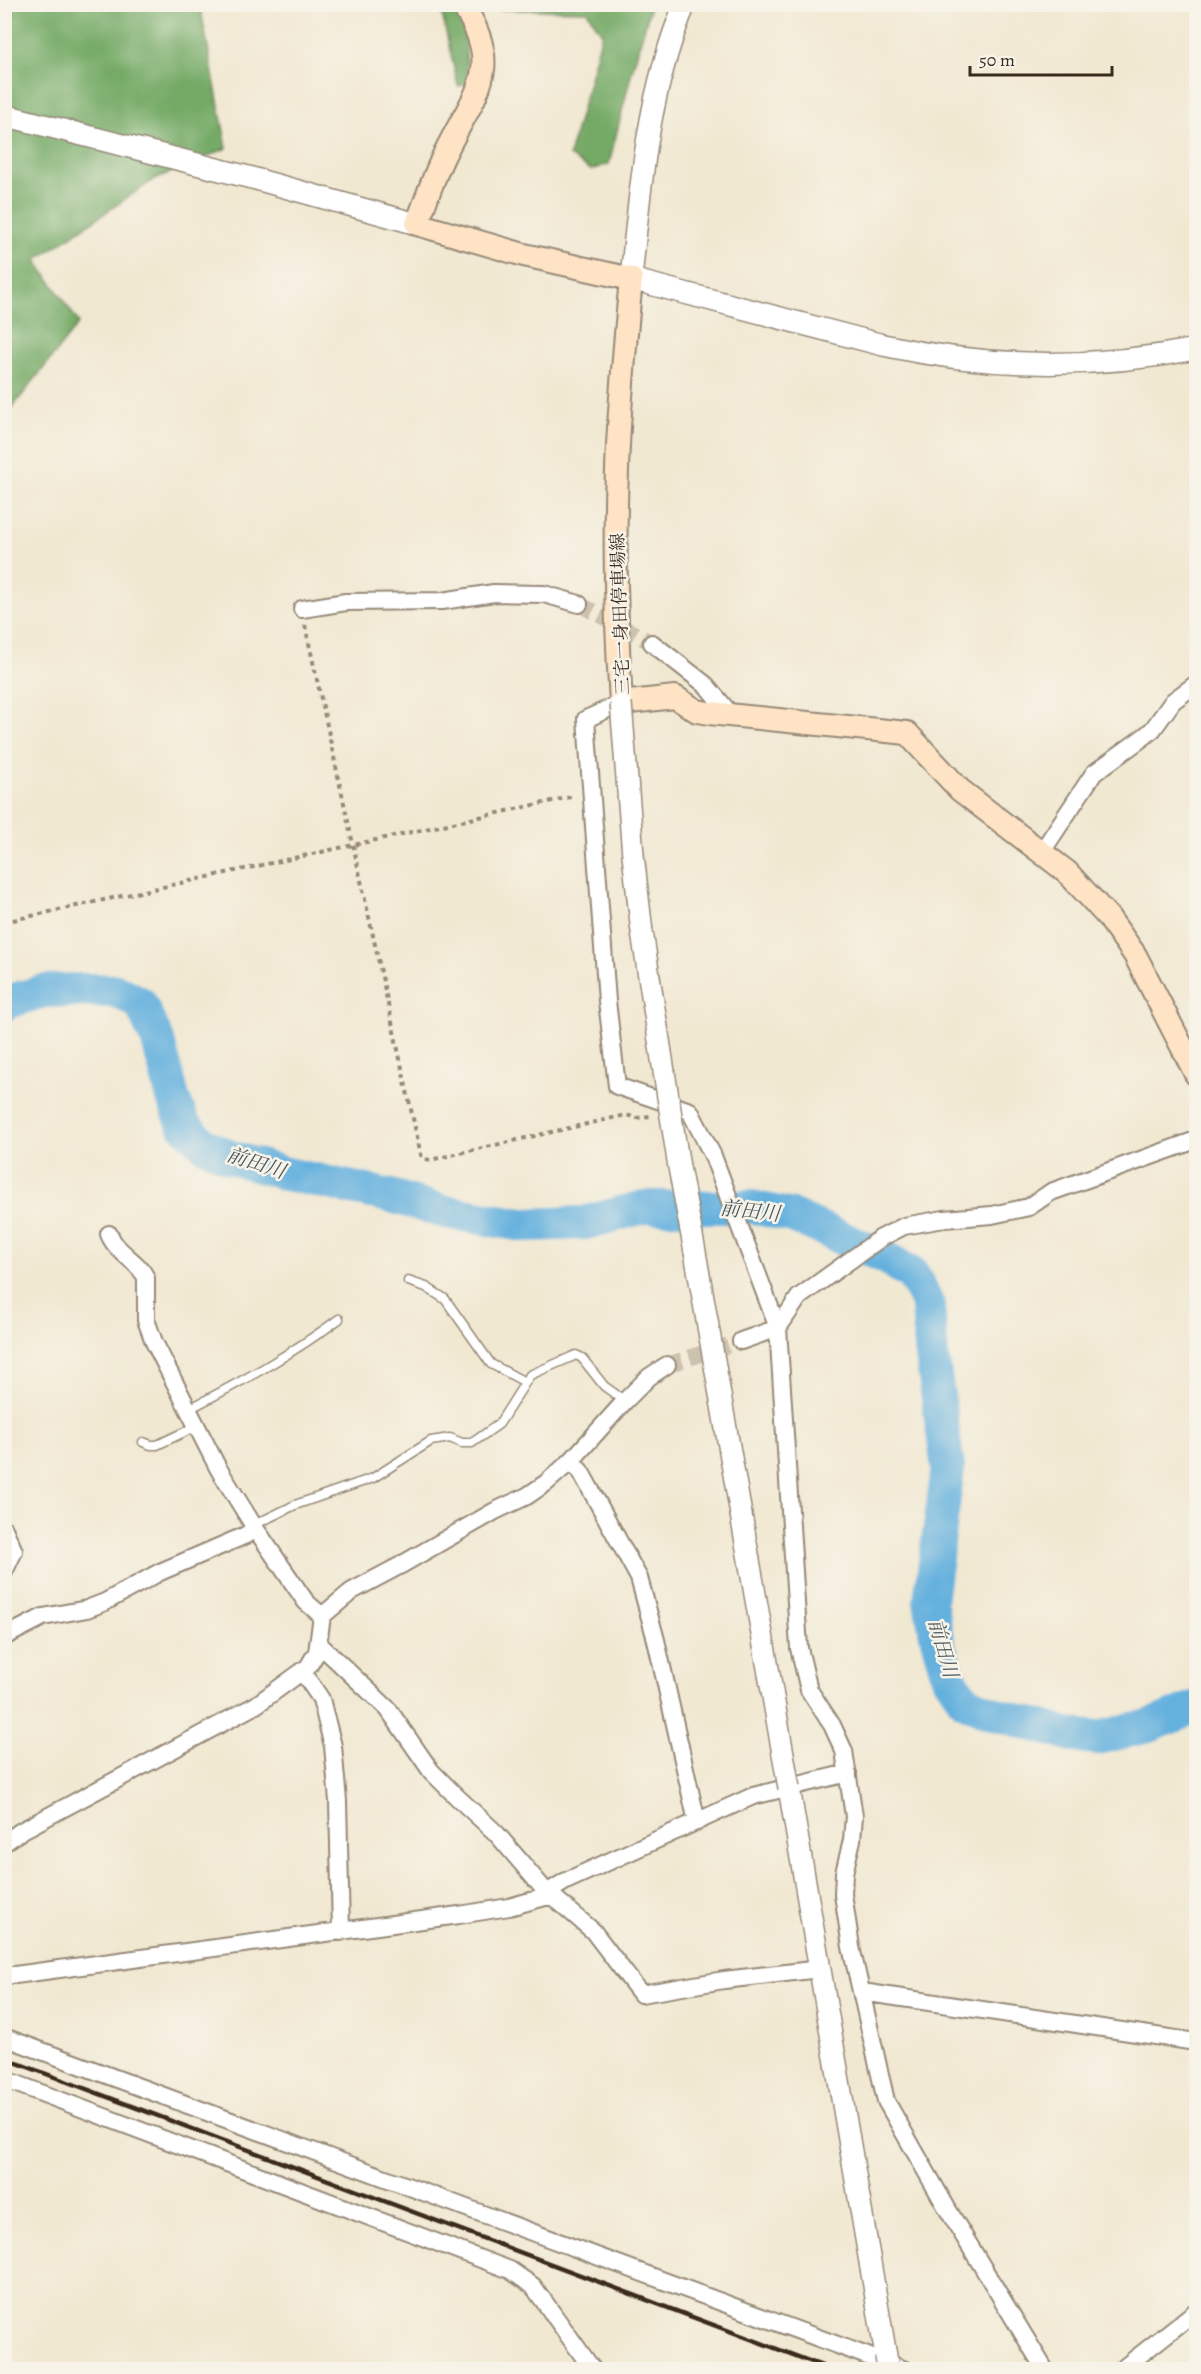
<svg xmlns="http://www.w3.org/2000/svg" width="1201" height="2374" viewBox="0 0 1201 2374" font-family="Alegreya,'Noto Serif JP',serif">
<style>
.forest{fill:#74aa66;stroke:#586a42;stroke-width:1.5}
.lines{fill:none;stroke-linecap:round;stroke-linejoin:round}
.river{stroke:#65b1de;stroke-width:34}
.minor-tunnel{stroke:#cdc2ad;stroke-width:16;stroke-dasharray:16 8;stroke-linecap:butt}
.service-casing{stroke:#968978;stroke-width:11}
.minor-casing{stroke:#968978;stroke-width:20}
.tertiary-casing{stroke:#968978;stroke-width:24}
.secondary-casing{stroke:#968978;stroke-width:26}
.path{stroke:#968978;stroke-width:4;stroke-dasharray:4.5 4.5;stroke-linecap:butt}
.service{stroke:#fff;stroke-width:8}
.minor{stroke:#fff;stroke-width:16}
.tertiary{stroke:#fff;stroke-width:21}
.secondary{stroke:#fee4c5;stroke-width:22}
.rail{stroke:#3b2a1e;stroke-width:4.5}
.tertiary-bridge-casing{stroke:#968978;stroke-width:24;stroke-linecap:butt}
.tertiary-bridge{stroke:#fff;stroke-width:21}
.labels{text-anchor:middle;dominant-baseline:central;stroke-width:5;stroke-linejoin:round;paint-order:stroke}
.street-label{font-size:18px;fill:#3b2a1e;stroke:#f7f3e8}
.water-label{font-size:20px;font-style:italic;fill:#4a5961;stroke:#f7f3e8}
</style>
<rect width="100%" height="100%" fill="#f7f3e8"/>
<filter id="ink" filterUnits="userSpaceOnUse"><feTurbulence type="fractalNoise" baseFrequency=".0167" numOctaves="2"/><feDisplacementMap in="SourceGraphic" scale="12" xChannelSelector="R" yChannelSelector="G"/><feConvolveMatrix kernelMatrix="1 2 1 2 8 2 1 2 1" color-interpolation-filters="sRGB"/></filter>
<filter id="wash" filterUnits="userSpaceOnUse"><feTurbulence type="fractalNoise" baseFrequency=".008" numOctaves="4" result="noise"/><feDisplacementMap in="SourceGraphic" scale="24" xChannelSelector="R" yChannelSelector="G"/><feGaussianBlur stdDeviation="1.35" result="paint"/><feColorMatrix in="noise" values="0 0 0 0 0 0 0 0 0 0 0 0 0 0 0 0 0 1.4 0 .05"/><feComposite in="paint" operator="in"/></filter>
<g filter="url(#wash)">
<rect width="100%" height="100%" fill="#f1e8d1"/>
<!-- forest -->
<path class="forest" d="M5,5H200L227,148L155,179L36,260L79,323L5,417Z
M440,5H651L632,71L609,164L591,170L569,156L602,34L587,11L477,9L465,31L468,84L458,86Z"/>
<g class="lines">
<!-- river -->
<path class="river" d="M4,1005L7,1002L44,991L84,990L117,991L140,1003L158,1041L173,1098L184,1125L205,1145L230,1157L286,1174L391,1196L445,1212L523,1225L584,1223L644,1207H752L793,1216L887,1258L913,1275L928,1305L931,1348L948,1468L930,1601L937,1639L948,1676L965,1701L989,1712L1070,1735L1097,1738L1149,1726L1196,1707"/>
</g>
</g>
<g filter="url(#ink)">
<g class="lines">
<!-- minor-tunnel -->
<path class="minor-tunnel" d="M579,604L652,643
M667,1365L741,1341"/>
<defs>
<path id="service" d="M408,1281L426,1287L445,1299L491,1364L525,1382
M189,1409C241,1382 292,1354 339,1319
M143,1442L151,1445H157L195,1427
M254,1525L295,1505L373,1478L431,1441L450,1438L462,1443H472L499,1424L530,1375L576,1355L582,1358L604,1386L625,1401"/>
<path id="minor" d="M302,609L346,602L442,601L494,593L544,594L579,604
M652,643L706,685L732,716
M621,703L586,719L607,1001L617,1086L690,1111L713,1156L778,1328L799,1648L809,1690L832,1725L844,1751L854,1816L852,1840L844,1873L843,1894L851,1947L886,2101L948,2210L1045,2370
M1041,853L1094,773L1145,736L1153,729L1173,701L1196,684
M109,1234C117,1254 139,1261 146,1278V1320L154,1342L218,1468L255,1528L306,1602L322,1616
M741,1341L778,1328L799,1297L881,1238L904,1226L944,1219L992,1215L1029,1207L1051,1192L1196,1140
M571,1461L581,1472L639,1578L656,1640L697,1822
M4,1529L14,1551L4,1572
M4,1637L43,1617L87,1609L105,1602L160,1572L246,1535L255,1528
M319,1644L388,1709L431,1771L457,1797L496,1833L542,1887L593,1931L641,1994L724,1980L820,1969
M302,1671L321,1699L333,1746L338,1801L341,1932
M4,1843L21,1831L256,1705L308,1667L317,1652L322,1616L352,1591L401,1565L495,1511L527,1496L546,1483L571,1461L625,1401L649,1377L667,1365
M548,1892L566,1881L753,1796L848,1773
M5,1975H15L459,1915L509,1907L552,1895
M862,1992L1196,2042
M4,2037L905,2370
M4,2079L510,2270L533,2286L593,2370
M1121,2370L1196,2311"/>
<path id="tertiary" d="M685,4C648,91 640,187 631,279L883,345C986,368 1093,369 1196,349
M4,115L252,178L417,224
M679,1167L695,1252
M789,1788L886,2356"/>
<path id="secondary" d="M462,4C505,69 475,92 446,151C434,175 426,200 417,224L524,255L631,279C625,343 619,406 617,470C614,548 616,626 621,703L675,697L697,711L709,713L907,733L960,790L1067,872L1109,918L1135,955L1196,1074"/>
</defs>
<!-- service casing -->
<use href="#service" class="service-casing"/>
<!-- minor casing -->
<use href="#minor" class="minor-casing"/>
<!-- tertiary casing -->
<use href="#tertiary" class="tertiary-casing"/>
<!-- secondary casing -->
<use href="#secondary" class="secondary-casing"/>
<!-- path -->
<path class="path" d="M305,625L421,1155L425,1159L430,1160L626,1115L637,1118L650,1116
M4,922L575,796"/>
<!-- service -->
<use href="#service" class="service"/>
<!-- minor -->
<use href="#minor" class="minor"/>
<!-- tertiary -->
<use href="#tertiary" class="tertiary"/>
<!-- secondary -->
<use href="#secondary" class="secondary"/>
<!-- rail -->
<path class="rail" d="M4,2058L833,2370"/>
<defs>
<path id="tertiary-bridge" d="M621,703L633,855L642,932L679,1167
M695,1252L789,1788
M886,2356L888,2370"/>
</defs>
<!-- tertiary-bridge casing -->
<use href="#tertiary-bridge" class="tertiary-bridge-casing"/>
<!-- tertiary-bridge -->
<use href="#tertiary-bridge" class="tertiary-bridge"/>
</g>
</g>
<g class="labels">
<!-- street labels -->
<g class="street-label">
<text transform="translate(620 614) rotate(-92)">三宅一身田停車場線</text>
</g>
<!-- water labels -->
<g class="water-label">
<text transform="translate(256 1163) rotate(18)">前田川</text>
<text transform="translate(750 1211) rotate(6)">前田川</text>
<text transform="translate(943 1648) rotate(74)">前田川</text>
</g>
</g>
<!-- margin -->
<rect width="1201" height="2374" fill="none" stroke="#f7f3e8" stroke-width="24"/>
<!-- scale -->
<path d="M970 66v9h142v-9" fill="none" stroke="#3b2a1e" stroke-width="3"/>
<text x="979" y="66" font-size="18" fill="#3b2a1e" stroke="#f7f3e8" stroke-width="4.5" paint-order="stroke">50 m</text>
</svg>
